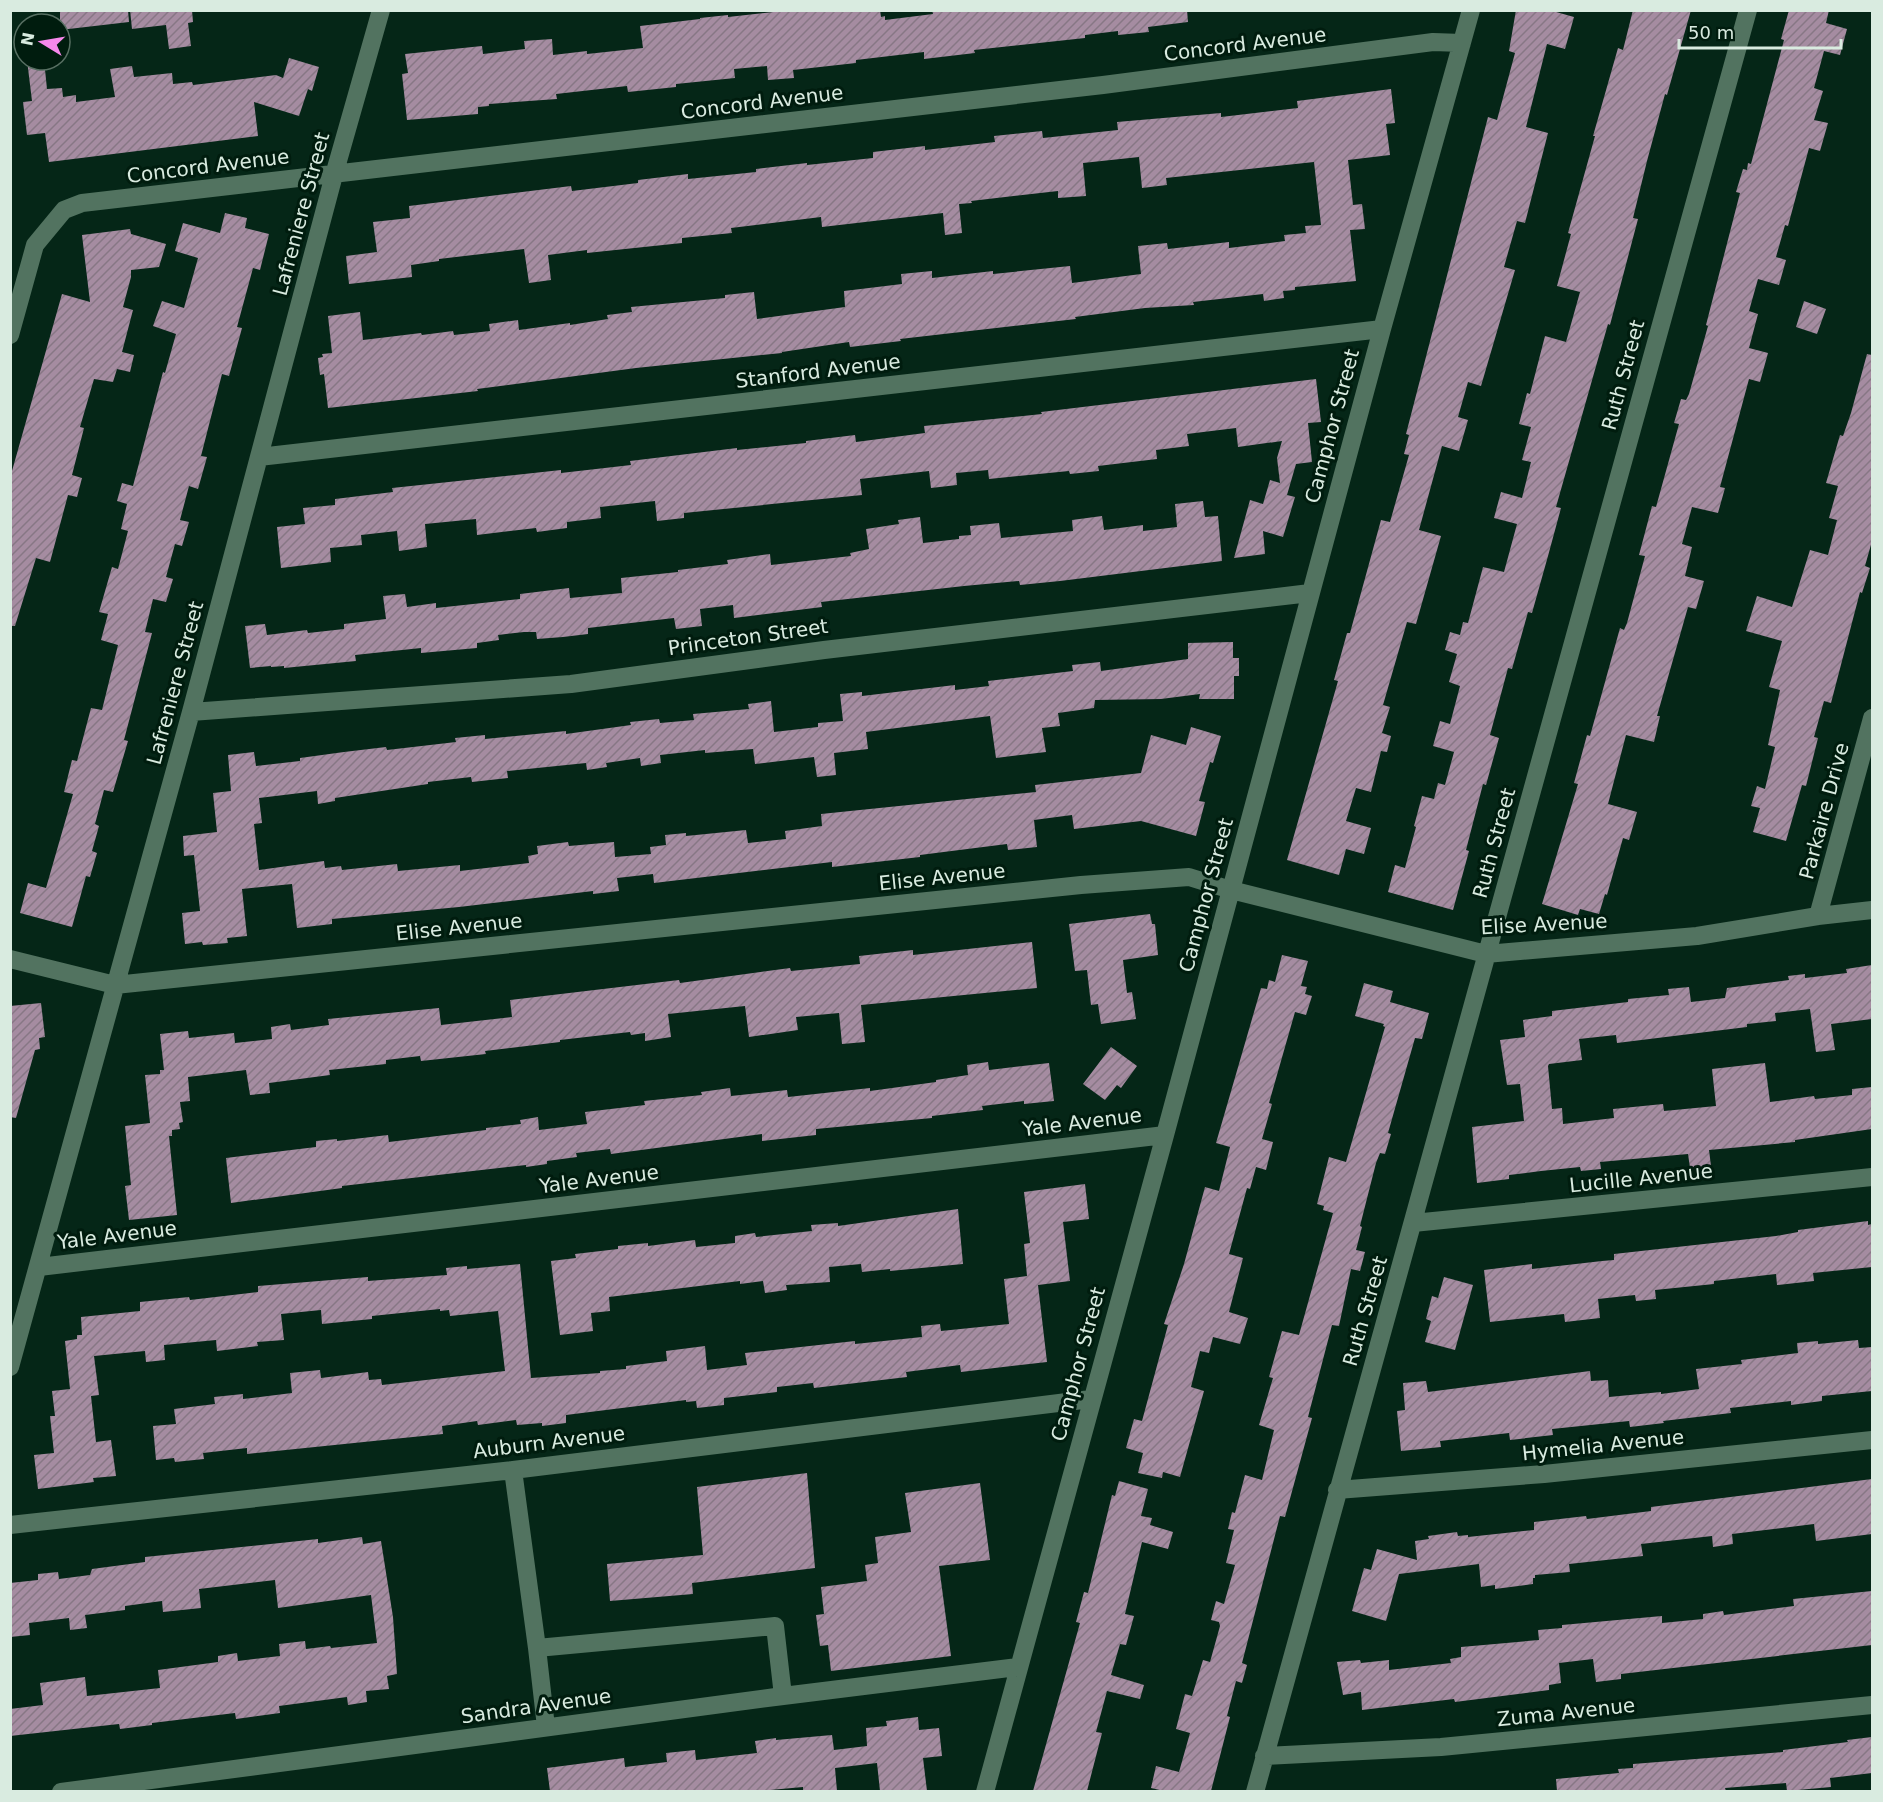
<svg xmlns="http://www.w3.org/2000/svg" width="1883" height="1802" viewBox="0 0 1883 1802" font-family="'DejaVu Sans',sans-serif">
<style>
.building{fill:url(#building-hatch)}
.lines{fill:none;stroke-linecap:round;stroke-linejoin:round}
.minor{stroke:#527360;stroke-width:18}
.labels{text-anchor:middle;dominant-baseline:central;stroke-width:6;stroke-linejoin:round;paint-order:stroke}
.street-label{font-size:20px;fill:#d9ebe0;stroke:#001c0e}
</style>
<defs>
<pattern id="building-hatch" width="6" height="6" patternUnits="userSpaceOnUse" patternTransform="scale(1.5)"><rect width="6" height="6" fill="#a58ca1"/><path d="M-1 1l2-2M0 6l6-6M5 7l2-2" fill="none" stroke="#877785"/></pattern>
</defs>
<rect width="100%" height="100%" fill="#052617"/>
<!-- building -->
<path class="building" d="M60,10H128L129,22L60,30Z
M130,10H192L193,22L188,23L191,46L169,49L166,25L132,29Z
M792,10H880L881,17L885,16V20L933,14L932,10H1187L1188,22L1148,27L1149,32L1118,35V31L1085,35V38L974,50L975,53L924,59V52L856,60V63L793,70L794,78L768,80L767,66L734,69L735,78L676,84V87L628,92L627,86L556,94L557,99L489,104V106L478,107V114L407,120L402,74L408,73L405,54L482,46L483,54L525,49L524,41L552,39L553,55L587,51V54L643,48L640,26L700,19V18L728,15V17Z
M1516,10H1549L1574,17L1565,49L1547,44L1526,127L1548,133L1525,223L1517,221L1504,267L1515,270L1481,386L1468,382L1458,417L1468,420L1459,451L1442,446L1419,530L1441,536L1416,624L1407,622L1383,705L1390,707L1382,733L1391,736L1387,752L1381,751L1371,792L1356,788L1346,821L1371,828L1364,854L1346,849L1339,875L1287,860L1338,681L1334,680L1347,633H1350L1381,520L1390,522L1409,455L1404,454L1409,435L1406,434L1488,117L1497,120L1515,53L1509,51Z
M1633,10H1691L1667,95L1665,94L1647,161L1633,218L1638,219L1610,325L1608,324L1556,507L1561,508L1548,556L1532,613L1528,612L1512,669L1508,668L1490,735L1499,738L1486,785L1483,784L1466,850L1469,851L1453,910L1388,892L1395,865L1405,868L1416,827L1414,826L1422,796L1434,799L1438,783L1445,785L1454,752L1433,746L1440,721L1450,724L1460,686L1449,682L1457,654L1445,650L1450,632L1460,635L1463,622L1468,623L1483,567L1504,572L1517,524L1494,518L1501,492L1522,498L1531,462L1522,460L1531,427L1519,424L1527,393L1530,394L1545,336L1566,342L1580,292L1557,286L1571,234L1568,233L1595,136H1593L1618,48L1623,50Z
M1789,10H1829L1826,23L1847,29L1840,55L1824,51L1814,88L1823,91L1814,120L1828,123L1820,151L1809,148L1788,226L1785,225L1776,257L1786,260L1779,285L1758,279L1749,311L1758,314L1749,348L1768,353L1760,382L1749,379L1720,487L1725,488L1718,513L1692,507L1682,544L1692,547L1685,576L1704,581L1696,609L1688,607L1657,716H1660L1654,742L1626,735L1608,804L1637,812L1629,840L1623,838L1607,895L1605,894L1599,914L1580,909L1578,915L1542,904L1578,784L1574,783L1587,735L1590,736L1620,628L1624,630L1627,623L1645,556L1639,555L1652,506L1656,507L1679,424L1674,423L1681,399L1686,400L1689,394L1708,326L1706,325L1740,193L1736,192L1743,169L1747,170L1748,163L1751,164L1784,40L1781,39Z
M289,58L319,67L312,91L308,89L299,116L254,102L258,136L49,162L45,133L27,135L23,102L32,101L27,60H44L47,89L62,88L63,97L76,95V102L115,97L110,69L132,66L134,77L172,73L173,84L192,82L193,85L276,75L283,78Z
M1391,89L1395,123L1386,124L1390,155L1348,160L1353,205L1362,204L1365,229L1350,230L1356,281L1295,287V290L1283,291L1284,298L1264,301L1263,294L1193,302L1194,305L1145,308L1075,317L1076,319L900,339L901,341L850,347L849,342L782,352V353L636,368L477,389L478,391L328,408L324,374L320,375L318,358L323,357L322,354L332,353L328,316L360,312L363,340L421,333L422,335L453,331L454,335L490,331L489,324L518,320L519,330L570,323V325L608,319L607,315L632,312L631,307L725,298V295L754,292L757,319L845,307L844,291L902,284L901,274L932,271V278L993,271V274L1070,266L1072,283L1141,274L1138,246L1167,243L1168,249L1229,242V248L1285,241L1284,235L1306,233L1305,226L1321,225L1314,162L1166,178L1167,185L1142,188L1139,157L1083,163L1086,196L1058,198V191L971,201L972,203L959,204L962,233L945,235L943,213L822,227L821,217L731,228L732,233L682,238V243L587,253V250L548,255L551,280L529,283L524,249L439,259V261L411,265L412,277L349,284L346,256L377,252L373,222L410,218L409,206L571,186L572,191L638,183V180L688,174V179L756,172V169L807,163V165L873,158V152L925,146V150L995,142L994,136L1042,131L1043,138L1118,130L1117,122L1221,113V117L1298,108L1297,101Z
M225,213L247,218L245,228L269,234L260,270L253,268L237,327L242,328L229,376L222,374L201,456L207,457L198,489L189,486L180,520L189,522L182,546L175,544L166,577L173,579L166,602L153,599L145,632L152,633L124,740L128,741L113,792L104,790L95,824L99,826L92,851L97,853L90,877L86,876L72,927L20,913L28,883L46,888L73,794L64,792L72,760L77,761L91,708L102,710L118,645L101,640L108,614L99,612L112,567L118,569L128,531L121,529L127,504L117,501L122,483L133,486L163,372L165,373L176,334L153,326L162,301L184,308L198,258L175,251L183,223L220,233Z
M130,229L131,234L166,244L159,267L131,270V277L123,307L133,310L122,352L134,355L130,372L117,369L113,382L94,379L80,427L84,428L72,475L82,478L77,497L68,495L50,562L36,558L15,626H10V478L62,294L90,302L82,235Z
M1804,301L1826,309L1817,334L1796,327Z
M1867,354L1872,355V541L1865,566L1870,568L1862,593L1860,592L1831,703L1824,701L1814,737L1818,738L1806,786L1802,785L1786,841L1753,832L1760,808L1751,806L1757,786L1765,789L1775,747L1768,745L1780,690L1769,687L1782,641L1746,631L1757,596L1792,607L1810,550L1828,555L1837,520L1829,518L1838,486L1826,483L1840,435L1843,436L1851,413Z
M1316,379L1321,422L1308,423L1312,462L1296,464L1287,495L1295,497L1283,537L1263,531L1265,554L1234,558L1250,500L1263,504L1270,480L1280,483L1277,458L1282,441L1238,447L1236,428L1187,434L1189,446L1156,450L1157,459L1098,466L1099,471L1070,474L1069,471L989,479L988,470L956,473L957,485L931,488L929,471L860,479L862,495L684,513V518L657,521L655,501L600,507L601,518L567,522V528L537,532L536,528L477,535L476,519L425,524L427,547L399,551L397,531L361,535L362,545L330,548L331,562L281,568L277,527L305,524L303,508L335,505V499L393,492L392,488L561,470V473L631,465L630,461L737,448V450L806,443V441L855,435L856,442L925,433L924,426L1042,414L1041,412Z
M1203,501L1205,517L1218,516L1222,561L1060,581L1020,585L1019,581L964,586L821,602L822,607L734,618L733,605L700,609L702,626L676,629L674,618L588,628V634L563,637L537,639L536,632H524L498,635L499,640L477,643V648L421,653V648L355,655L356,661L284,668V666L271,667V666L250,668L245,626L265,624L267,635L307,630L308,633L344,629V624L386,619L383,596L405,594L407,607L436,603V608L520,599V594L569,588L570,598L622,593L621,578L678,572V570L728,564L727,560L770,554L771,565L851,556L850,553L869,549L866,529L899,524L898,520L920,517L923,543L959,539V536L971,535L970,526L999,523L1001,538L1073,531L1072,520L1102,516L1104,530L1143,525V531L1177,527L1175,504Z
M1233,642V658H1239V676H1234V699H1199L1200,694L1161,699L1095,700L1094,708L1058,713L1060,726L1042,728L1046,752L996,758L990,716L866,732L868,749L834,753L836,775L817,777L814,757L755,764L753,749L705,753V750L660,755L661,763L641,766L640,758L606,763L607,767L587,770L586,763L507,771L508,778L472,782L471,777L428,782V784L335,798V801L318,804L317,791L259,798L262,823L254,824L259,870L324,861L325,868L341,866L342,870L397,864L398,871L460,865V871L529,863L528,856L538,854L537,846L568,842L569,846L614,842L615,857L651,854L650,847L666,845L665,835L686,833V836L746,830L748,843L786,839L785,831L822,826L821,814L1036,792L1035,785L1141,773L1151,735L1186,745L1191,727L1221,736L1213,763L1210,762L1199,801L1205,802L1196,836L1141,821L1074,829L1072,815L1034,820L1037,847L1008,850L1007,844L920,855V857L832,867V862L654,883L653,874L617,878L619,891L593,894V891L459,907L332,919V924L297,928L292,884L242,889L247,936L227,938L228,943L203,945L202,942L185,944L182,913L200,911L194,855L184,856L183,836L217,832L213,793L231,791L228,755L254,752L256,766L300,761V758L344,752L386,747L387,750L456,742L455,738L485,735V739L566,731V734L631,725L630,722L659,719L660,723L694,720L693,714L749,709L748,704L771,701L774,732L818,727V723L843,721L840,694L862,692V696L955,685V690L989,686L988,681L1073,671L1072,665L1100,662L1101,671L1188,659V643Z
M1150,914L1152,924H1155L1158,955L1123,960L1127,993L1132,992L1136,1019L1101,1024L1098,1004L1091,1005L1087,970L1075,971L1069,924Z
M1032,942L1037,988L861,1005L865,1042L842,1044L839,1013L796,1017L798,1030L749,1037L745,1006L668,1014L671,1037L645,1041V1033L631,1035L630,1032L560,1040V1042L485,1051L486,1054L421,1061L420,1056L386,1060V1064L329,1070L330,1075L269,1083L270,1093L250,1095L246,1070L188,1077L190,1101L180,1102L183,1122L179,1123L180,1129L172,1130V1136H169L177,1215L129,1220L125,1186L131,1185L125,1126L150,1123L145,1075L160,1074V1070H164L160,1034L188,1031L189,1038L234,1033L235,1043L272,1039L271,1027L290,1024L291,1030L329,1025L328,1019L439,1008L441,1025L512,1017L510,1000L679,980L680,983L790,968L791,971L860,964L859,956L913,950V955Z
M1282,955L1308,961L1301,986L1307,987L1305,994L1312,996L1306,1015L1295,1012L1269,1103L1272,1104L1262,1139L1273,1142L1266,1170L1256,1167L1250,1189L1247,1188L1229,1254L1243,1258L1229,1312L1248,1318L1240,1344L1213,1337L1209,1353L1200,1351L1191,1387L1204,1391L1180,1477L1163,1472L1162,1478L1138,1473L1143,1453L1126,1448L1134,1419L1142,1421L1168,1325L1164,1324L1184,1264L1205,1187L1219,1191L1230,1147L1216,1143L1261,988L1267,989L1269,980L1275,982Z
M1872,965V1019L1831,1024L1835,1050L1816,1052L1810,1009L1775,1013L1776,1021L1747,1024V1027L1617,1043L1616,1035L1579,1039L1582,1060L1549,1064L1548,1066L1552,1109L1562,1108L1563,1124L1614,1118L1613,1109L1663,1104L1664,1111L1716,1106L1712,1069L1765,1063L1770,1102L1814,1096L1815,1099L1852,1095V1089L1872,1087V1129L1795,1140V1142L1709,1150L1711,1166L1690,1168L1688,1154L1600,1162L1601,1169L1581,1171L1580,1167L1541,1171L1509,1175V1179L1477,1183L1472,1127L1524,1121L1520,1084L1507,1085L1500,1040L1525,1037L1523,1020L1552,1016V1011L1628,1002V999L1669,995L1668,989L1689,987L1691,1002L1725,998L1727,988L1789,980L1788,976L1805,974V978L1847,973L1846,969Z
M1364,983L1393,991L1390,1002L1429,1013L1422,1039L1415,1038L1388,1133L1391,1134L1385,1154L1380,1153L1376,1163L1360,1226L1362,1227L1356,1250L1365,1252L1360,1271L1351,1269L1339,1326L1332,1325L1308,1417L1312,1418L1285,1517L1280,1516L1242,1663L1247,1665L1242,1683L1236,1681L1227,1716L1230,1717L1211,1791H1164L1151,1788L1156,1766L1179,1772L1190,1733L1176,1729L1185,1694L1192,1696L1203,1660L1210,1662L1220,1626L1219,1622L1211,1620L1216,1601L1224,1604L1235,1565L1226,1563L1234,1530L1228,1529L1232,1512L1235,1513L1245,1475L1262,1480L1274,1430L1259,1425L1273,1378L1269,1377L1282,1331L1299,1335L1333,1213L1323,1210L1324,1206L1317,1204L1329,1157L1346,1162L1385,1027L1383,1026L1384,1024L1355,1016Z
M41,1003L45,1037L39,1038L40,1049L35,1050L16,1118L10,1117V1006Z
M1111,1047L1137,1066L1121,1088L1117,1085L1105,1100L1083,1084Z
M988,1062L989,1070L1049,1063L1054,1101L1024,1104V1101L982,1106L983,1110L932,1116V1118L816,1129V1135L762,1141V1134L611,1154L610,1149L576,1153L577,1157L547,1161V1164L526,1167V1165L342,1186V1188L231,1203L226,1158L316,1147V1141L337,1139V1141L388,1135L389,1142L486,1130V1128L521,1124L520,1120L538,1117L539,1130L587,1124L585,1112L645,1105L644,1101L702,1095L701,1092L730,1088L731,1096L787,1090L788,1097L870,1088V1091L936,1082V1080L968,1075L967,1065Z
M1085,1184L1089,1219L1063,1222L1070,1281L1038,1285L1047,1362L961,1372L960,1365L906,1372L907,1377L814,1388L813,1383L777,1387V1392L724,1398V1405L697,1408L696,1401L686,1402V1400L566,1415V1423L542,1426V1423L517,1425L516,1420L478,1425L477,1421L442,1426L443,1434L403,1438L247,1454V1448L203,1453L204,1459L175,1462L174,1458L156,1460L153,1426L176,1424L174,1409L215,1404L214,1397L243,1394V1399L292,1393L290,1373L320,1370L321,1378L368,1372L369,1380L381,1379L382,1385L505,1371L498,1311L450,1316L449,1310L440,1311V1309L372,1316V1319L322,1324L321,1310L281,1314L284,1340L257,1342L258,1346L217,1351L216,1340L164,1345L165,1360L146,1362L145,1351L94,1356L99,1395L91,1396L96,1442L111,1440L116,1476L93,1478L94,1482L38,1489L34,1455L54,1453L50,1416H55L52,1391L70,1389L65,1341L77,1339V1335H82L81,1317L140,1311V1302L189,1297L190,1300L258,1292V1286L368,1277V1281L447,1275L446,1268L467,1266V1269L520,1264L531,1378L600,1373V1371L626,1369V1366L667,1361L666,1351L705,1346L707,1370L747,1365L745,1353L855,1341V1344L922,1337L921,1326L940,1324L941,1331L1009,1324L1004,1279L1027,1276L1024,1244L1030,1243L1024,1192Z
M958,1209L963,1264L890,1271V1269L862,1272L861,1264L829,1267L830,1282L786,1285L787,1290L765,1293L763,1281L740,1284V1281L609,1297L610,1311L591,1313L593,1331L560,1335L551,1261L576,1258L575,1254L618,1249V1246L648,1243V1246L695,1240L696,1247L735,1243V1236L755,1233L756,1237L812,1231L811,1225L838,1223V1226Z
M1868,1221V1225L1872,1224V1267L1813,1273L1814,1281L1777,1285L1776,1274L1714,1281V1284L1655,1290L1656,1299L1636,1301L1635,1295L1598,1299L1600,1318L1565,1322L1564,1314L1490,1322L1484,1270L1532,1264V1269L1602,1261L1614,1260V1254L1776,1236L1798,1232V1230Z
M1444,1277L1473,1285L1455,1350L1425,1342L1431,1321L1426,1319L1432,1296L1438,1298Z
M1858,1340L1859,1348L1872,1347V1391L1822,1396V1401L1791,1405V1401L1730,1408L1731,1413L1663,1421L1664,1423L1630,1427L1629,1421L1552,1429L1553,1435L1510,1440L1509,1433L1440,1441L1441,1447L1401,1451L1397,1411L1405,1410L1403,1383L1426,1381L1428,1392L1590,1371L1591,1381L1608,1380L1609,1397L1661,1392V1394L1699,1389L1696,1369L1742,1364L1741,1360L1798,1353L1797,1343L1818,1341V1344Z
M807,1473L815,1568L692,1583L693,1594L610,1601L607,1564L703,1555L697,1487Z
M1872,1479V1534L1816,1541L1814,1524L1732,1534L1733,1544L1713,1547L1712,1536L1641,1544L1643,1556L1569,1564L1570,1572L1535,1575V1578H1533V1584L1495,1589V1585L1481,1587L1479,1564L1399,1574L1386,1621L1352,1611L1364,1568L1371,1570L1377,1549L1417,1560L1415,1541L1429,1539L1428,1536L1457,1532L1458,1536L1468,1535V1537L1534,1530V1522L1586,1516L1587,1519L1651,1511V1507Z
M1119,1481L1148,1489L1141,1516L1152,1518L1150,1525L1173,1532L1168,1549L1142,1542L1125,1614L1134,1616L1126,1645L1120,1644L1111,1675L1144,1685L1140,1699L1107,1691L1096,1732L1102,1733L1087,1791H1033L1080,1623L1076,1622L1084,1592L1088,1593L1112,1495L1115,1496Z
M980,1483L990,1560L939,1566L951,1656L831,1671L828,1645L820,1646L816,1615L824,1614L821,1587L867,1581L865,1565L878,1563L875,1537L911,1532L905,1493Z
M362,1537L363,1544L381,1541L393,1617L397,1674L387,1676L389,1689L366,1691L367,1702L348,1705L347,1697L279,1706L280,1713L236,1719L235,1713L152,1723V1725L120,1729L119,1724L10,1736V1709L43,1705L40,1683L85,1677L87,1696L160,1688L158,1670L218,1662V1656L237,1653L238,1661L280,1656L279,1644L305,1641L306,1649L330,1646L331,1648L377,1643L371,1595L278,1608L275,1580L199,1589L201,1608L163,1612L162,1601L125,1606V1610L85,1615L87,1628L70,1630L69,1618L29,1623L30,1635L10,1637V1583L38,1580V1574L58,1572L59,1579L90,1575L92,1569L145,1562V1557L318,1539V1543Z
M1872,1591V1645L1621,1674V1679L1596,1682L1593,1659L1559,1663L1561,1683L1549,1685V1690L1455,1702L1454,1699L1362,1710L1361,1692L1343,1695L1337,1662L1360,1660L1361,1663L1389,1660V1670L1451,1663L1450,1659L1461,1657V1647L1539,1640L1538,1630L1562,1628V1625L1662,1616V1623L1703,1619V1614L1723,1611L1724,1615L1794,1606L1793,1599Z
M918,1717L919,1730L939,1728L942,1756L923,1758L927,1791H880L877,1763L835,1768L837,1791H803V1787L759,1791H550L547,1768L624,1758L625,1767L667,1762L666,1753L695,1750L696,1760L757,1753L755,1741L776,1738V1740L832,1735L834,1750L867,1746L866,1728L887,1726L886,1721Z
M1872,1737V1773L1830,1778L1831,1787L1787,1791L1786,1783L1725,1788L1726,1791H1557L1556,1779L1619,1773L1618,1769L1633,1768V1764L1783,1752V1750L1848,1742L1847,1740Z"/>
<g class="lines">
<!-- minor -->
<path class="minor" d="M10,335L35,245L64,210L82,203L1103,85L1433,42L1462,43
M259,457L1382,329
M191,712L571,684L824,650L1310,593
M1818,916L1872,718
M10,959L115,985L1081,885L1189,877L1231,890L1486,954L1697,936L1818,916L1872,910
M1413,1223L1872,1177
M39,1267L1165,1135
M10,1367L191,712L334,175L381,10
M513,1470L537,1648L775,1626L783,1696
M1337,1490L1544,1474L1872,1440
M10,1525L513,1470L1091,1399
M537,1648L546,1727
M1264,1756L1441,1747L1872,1705
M61,1792L783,1696L1018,1667
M985,1792L1165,1135L1382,329L1471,10
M1255,1792L1748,10"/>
</g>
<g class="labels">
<!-- street labels -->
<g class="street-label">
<text transform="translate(1245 44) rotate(-7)">Concord Avenue</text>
<text transform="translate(762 102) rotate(-7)">Concord Avenue</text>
<text transform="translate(208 166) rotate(-7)">Concord Avenue</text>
<text transform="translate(301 214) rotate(-75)">Lafreniere Street</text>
<text transform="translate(818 371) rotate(-7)">Stanford Avenue</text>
<text transform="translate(1623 375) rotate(-75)">Ruth Street</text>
<text transform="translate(1332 426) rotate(-75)">Camphor Street</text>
<text transform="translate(748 637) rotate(-8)">Princeton Street</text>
<text transform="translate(175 683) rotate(-75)">Lafreniere Street</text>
<text transform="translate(1824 811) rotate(-75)">Parkaire Drive</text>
<text transform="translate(1494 843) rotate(-75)">Ruth Street</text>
<text transform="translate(942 877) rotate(-6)">Elise Avenue</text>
<text transform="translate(1206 895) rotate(-75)">Camphor Street</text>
<text transform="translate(1544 924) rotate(-3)">Elise Avenue</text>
<text transform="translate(459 927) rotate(-6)">Elise Avenue</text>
<text transform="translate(1082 1122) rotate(-7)">Yale Avenue</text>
<text transform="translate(1641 1178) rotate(-6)">Lucille Avenue</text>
<text transform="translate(599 1179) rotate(-7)">Yale Avenue</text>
<text transform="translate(117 1235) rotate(-7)">Yale Avenue</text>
<text transform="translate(1365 1311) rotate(-74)">Ruth Street</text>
<text transform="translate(1078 1364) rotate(-75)">Camphor Street</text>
<text transform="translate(549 1442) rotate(-7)">Auburn Avenue</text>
<text transform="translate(1603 1445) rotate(-6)">Hymelia Avenue</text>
<text transform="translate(536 1706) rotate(-8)">Sandra Avenue</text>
<text transform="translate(1566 1712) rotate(-6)">Zuma Avenue</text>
</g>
</g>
<!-- border -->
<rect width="1883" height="1802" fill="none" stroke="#d9ebe0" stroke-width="24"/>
<!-- north arrow -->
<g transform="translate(42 42) rotate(281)"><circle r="28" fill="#001c0e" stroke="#576f62" stroke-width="1.5"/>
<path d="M0-4.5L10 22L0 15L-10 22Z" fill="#f788ec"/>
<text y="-9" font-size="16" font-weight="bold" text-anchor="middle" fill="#d9ebe0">N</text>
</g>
<!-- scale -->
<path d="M1679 39v9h162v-9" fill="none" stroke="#d9ebe0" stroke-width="3"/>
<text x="1688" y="39" font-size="18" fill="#d9ebe0" stroke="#001c0e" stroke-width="4.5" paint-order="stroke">50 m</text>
</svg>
